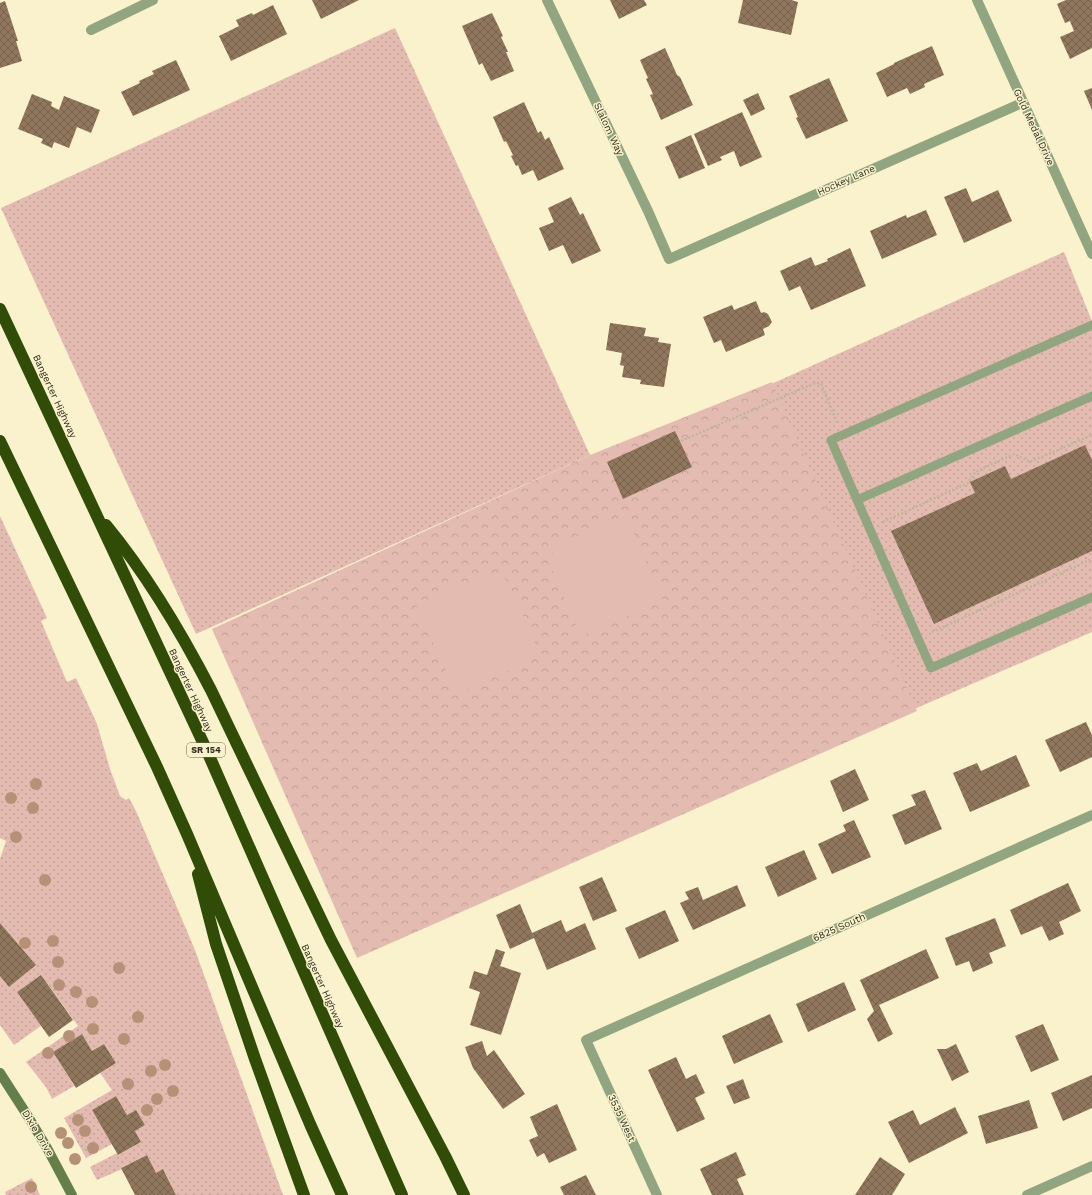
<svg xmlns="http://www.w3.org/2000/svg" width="1092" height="1195" viewBox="0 0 1092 1195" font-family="'Work Sans',sans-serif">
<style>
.grass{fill:url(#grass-dots)}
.park{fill:url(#park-crowns)}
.pitch{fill:#e4bbb1}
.building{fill:url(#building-cross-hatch)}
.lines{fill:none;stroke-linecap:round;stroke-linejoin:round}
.path{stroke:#bdb798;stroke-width:2.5;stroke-dasharray:2 2;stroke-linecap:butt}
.lane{stroke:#92a581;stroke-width:9}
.street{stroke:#92a581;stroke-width:10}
.secondary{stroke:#657f4a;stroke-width:10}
.highway{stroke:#304c06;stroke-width:12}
.tree{fill:#b79177}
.labels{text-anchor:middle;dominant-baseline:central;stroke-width:3;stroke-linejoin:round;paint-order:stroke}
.shield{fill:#f9f2cc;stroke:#6d6954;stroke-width:1}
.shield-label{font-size:9px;font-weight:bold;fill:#312e20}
.street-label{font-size:10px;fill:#312e20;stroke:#f9f2cc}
</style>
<defs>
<pattern id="grass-dots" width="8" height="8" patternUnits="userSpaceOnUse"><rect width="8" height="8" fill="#e4bbb1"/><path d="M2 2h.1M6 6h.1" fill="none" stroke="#c4a198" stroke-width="1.8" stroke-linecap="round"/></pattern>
<pattern id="park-crowns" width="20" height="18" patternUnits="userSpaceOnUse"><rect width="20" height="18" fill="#e4bbb1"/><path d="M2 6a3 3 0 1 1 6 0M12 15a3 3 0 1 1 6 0" fill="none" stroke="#c4a198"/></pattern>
<pattern id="building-cross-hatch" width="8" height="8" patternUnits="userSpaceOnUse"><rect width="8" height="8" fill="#8f765c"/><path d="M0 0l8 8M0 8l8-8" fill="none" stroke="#75614c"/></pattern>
</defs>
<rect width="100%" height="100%" fill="#f9f2cc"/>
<!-- grass -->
<path class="grass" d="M395,28L590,455L196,634L1,208Z
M1064,252L1092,321V632L361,949L215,635Z
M0,516L47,618L41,621L67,682L76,678L97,724L110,769L120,796L126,800L129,798L136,811L195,950L283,1195H176L164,1170L156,1173L147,1155L122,1167V1169L97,1180L90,1167L117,1153L119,1155L141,1142L135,1131L145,1125L136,1110L127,1115L116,1096L92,1110L112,1144L86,1158L64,1118L112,1090L100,1073L116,1063L104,1044L92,1051L82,1034L54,1052L74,1086L52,1099L46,1087L26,1062L78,1026L41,975L17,992L41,1026L14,1045L0,1025V976L9,987L36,965L0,923V859L6,841L0,838Z
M32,1178L40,1195H6L5,1192Z"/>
<!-- park -->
<path class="park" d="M772,382L917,711L357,958L212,629L590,455Z"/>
<!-- pitch -->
<path class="pitch" d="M626,515L663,600L581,636L549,563L555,546Z
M487,573L507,580L541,656L457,694L416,605Z"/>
<!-- building -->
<path class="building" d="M312,0H359L321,19Z
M610,0H644L647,5L619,19Z
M743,0H791L798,2L791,35L738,23Z
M1066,0H1092V48L1070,59L1060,37L1074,31L1070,21L1065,23L1057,4Z
M5,1L18,41H16L22,61L0,68V3Z
M273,5L287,34L231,61L219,36L239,26L236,20L252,13L253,15Z
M492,13L503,36L501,37L508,52H506L514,71L491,81L482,63L479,65L462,26Z
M932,46L944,75L924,84L925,87L910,94L907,88L887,97L876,73L894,64V63Z
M665,48L677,75L680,77L693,105L661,120L650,95L653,94L646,79L648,78L640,60Z
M176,60L190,90L133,116L121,92L140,83L139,81L154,74L152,71Z
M829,78L848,121L806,139L796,118L798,117L789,96Z
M1092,88V110L1084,91Z
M758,93L765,109L751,116L743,100Z
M32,94L52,102L51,106L59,110L64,96L100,110L91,133L77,127L69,148L54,142L52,148L41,143L43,139L18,129Z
M524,102L538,133L541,131L545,140L549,137L564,169L538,181L533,170L522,175L518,165L516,166L511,156L513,155L506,141L504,142L493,117Z
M742,112L762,157L740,167L734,151L720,157L722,160L708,166L694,134Z
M691,135L705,168L679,179L665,147Z
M966,188L972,202L998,190L1012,221L964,243L944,197Z
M571,197L580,215L583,213L601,251L572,264L563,245L549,251L539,228L554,222L548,208Z
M926,210L937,235L882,259L870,231L906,215L907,218Z
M850,248L866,286L811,310L800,286L789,291L780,271L811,257L815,266L828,261L827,259Z
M756,301L761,313L764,312L768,314L772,322L769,326L763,329L765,335L726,352L721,340L714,343L703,317L732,305L734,310Z
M610,323L646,328L644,336L659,338L658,342L671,344L664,387L640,384L641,380L622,377L624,366L620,365L622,353L606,350Z
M675,431L692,467L623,499L607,462Z
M1085,445L1092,460V551L934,624L891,531L975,493L970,482L1005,466L1011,479Z
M1086,722L1092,735V757L1060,772L1045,740Z
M1016,755L1030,786L970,812L953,773L977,763L981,771Z
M855,769L869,800L843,812L830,781Z
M925,790L942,829L905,845L892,815L916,805L911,795Z
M854,820L871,857L832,874L818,844L846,831L843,825Z
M804,850L817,879L778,897L765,867Z
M602,877L617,911L593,921L579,887Z
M1068,883L1081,911L1059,922L1064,934L1049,941L1042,926L1021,935L1010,910Z
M737,885L746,906L693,930L680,903L689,899L685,892L698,887L703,900Z
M520,904L532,933L561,920L566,932L585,923L596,949L547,970L534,938L510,949L496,915Z
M665,910L679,941L639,959L625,928Z
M995,918L1006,946L989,953L993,963L973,972L969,961L956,966L945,938Z
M0,923L36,965L9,987L0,976Z
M496,949L505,952L500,966L521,973L501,1035L470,1025L480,992L469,988L474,971L487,975Z
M926,949L939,978L879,1005L893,1034L878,1042L867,1019L874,1011L860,980Z
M41,975L73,1020L49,1037L17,992Z
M844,982L856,1010L808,1032L796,1004Z
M770,1014L783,1042L734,1064L722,1036Z
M1043,1024L1059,1060L1031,1072L1015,1036Z
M82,1034L92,1051L104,1044L116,1063L76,1088L53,1052Z
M482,1041L487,1056L494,1050L525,1094L503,1109L473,1068L465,1047Z
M956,1044L969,1072L952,1081L937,1049H946Z
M676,1057L686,1079L696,1074L705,1093L695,1098L705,1119L677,1132L648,1070Z
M1092,1075V1108L1063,1121L1051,1093Z
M743,1079L750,1098L734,1104L726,1086Z
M116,1096L127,1115L136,1110L145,1125L135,1131L141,1142L118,1155L92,1110Z
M1029,1100L1038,1128L986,1144L978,1116Z
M557,1104L577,1150L549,1163L544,1153L537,1157L529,1140L538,1136L530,1117Z
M955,1107L968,1133L909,1163L888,1122L913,1110L920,1125Z
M736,1152L746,1175L737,1179L744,1195H712L700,1169Z
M147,1155L156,1173L163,1169L176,1195H135L121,1168Z
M880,1157L905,1174L892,1195H855Z
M586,1175L596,1195H564L560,1187Z"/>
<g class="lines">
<!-- path -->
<path class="path" d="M681,441L815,383H818L821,384L837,422
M883,522L968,483L975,472L1014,454L1030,462L1092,435
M932,632L1092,559"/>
<!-- lane -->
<path class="lane" d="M1092,325L831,440L857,500L1092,396
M857,500L931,668L1092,597"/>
<!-- street -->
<path class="street" d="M547,0L648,211L669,259L1022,103
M977,0L1092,254
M91,30L153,0
M657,1195L586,1040L1092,815
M1027,1195L1092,1166"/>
<!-- secondary -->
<path class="secondary" d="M0,1073L29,1118L47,1148L72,1195"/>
<!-- highway -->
<path class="highway" d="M0,309L207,751L402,1195
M0,441L157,767L187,834L310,1124L342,1195
M106,525C148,576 181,632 211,690L331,940L445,1156L464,1195
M198,874L216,944L255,1059L304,1195"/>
</g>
<!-- trees -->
<g class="tree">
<circle cx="36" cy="784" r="6"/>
<circle cx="11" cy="798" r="6"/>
<circle cx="33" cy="808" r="6"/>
<circle cx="16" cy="837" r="6"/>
<circle cx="45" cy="880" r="6"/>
<circle cx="53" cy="941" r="6"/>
<circle cx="25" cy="943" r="6"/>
<circle cx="58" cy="962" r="6"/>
<circle cx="119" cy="968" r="6"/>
<circle cx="59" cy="985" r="6"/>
<circle cx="76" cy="992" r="6"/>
<circle cx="92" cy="1002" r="6"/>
<circle cx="138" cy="1017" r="6"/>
<circle cx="93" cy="1029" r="6"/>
<circle cx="69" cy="1036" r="6"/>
<circle cx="124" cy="1039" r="6"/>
<circle cx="48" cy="1053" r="6"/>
<circle cx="165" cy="1065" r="6"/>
<circle cx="151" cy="1071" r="6"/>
<circle cx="128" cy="1084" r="6"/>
<circle cx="173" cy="1091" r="6"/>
<circle cx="157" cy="1099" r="6"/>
<circle cx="147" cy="1110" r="6"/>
<circle cx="78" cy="1120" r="6"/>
<circle cx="85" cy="1131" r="6"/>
<circle cx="61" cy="1133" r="6"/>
<circle cx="68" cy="1143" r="6"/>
<circle cx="93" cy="1148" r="6"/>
<circle cx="75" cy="1159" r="6"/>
<circle cx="31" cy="1187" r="6"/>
</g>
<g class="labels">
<!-- shield labels -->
<rect class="shield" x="187" y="743" width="38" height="14" rx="3"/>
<g class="shield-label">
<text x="206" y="750">SR 154</text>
</g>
<!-- street labels -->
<g class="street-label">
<text transform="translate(1034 127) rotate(65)">Gold Medal Drive</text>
<text transform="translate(609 129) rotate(65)">Slalom Way</text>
<text transform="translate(846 180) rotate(-24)">Hockey Lane</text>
<text transform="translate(55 396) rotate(65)">Bangerter Highway</text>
<text transform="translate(191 690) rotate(65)">Bangerter Highway</text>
<text transform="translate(839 927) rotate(-24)">6825 South</text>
<text transform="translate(323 986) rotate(66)">Bangerter Highway</text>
<text transform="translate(622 1118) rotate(65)">3535 West</text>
<text transform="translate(38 1133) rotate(59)">Dixie Drive</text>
</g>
</g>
</svg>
